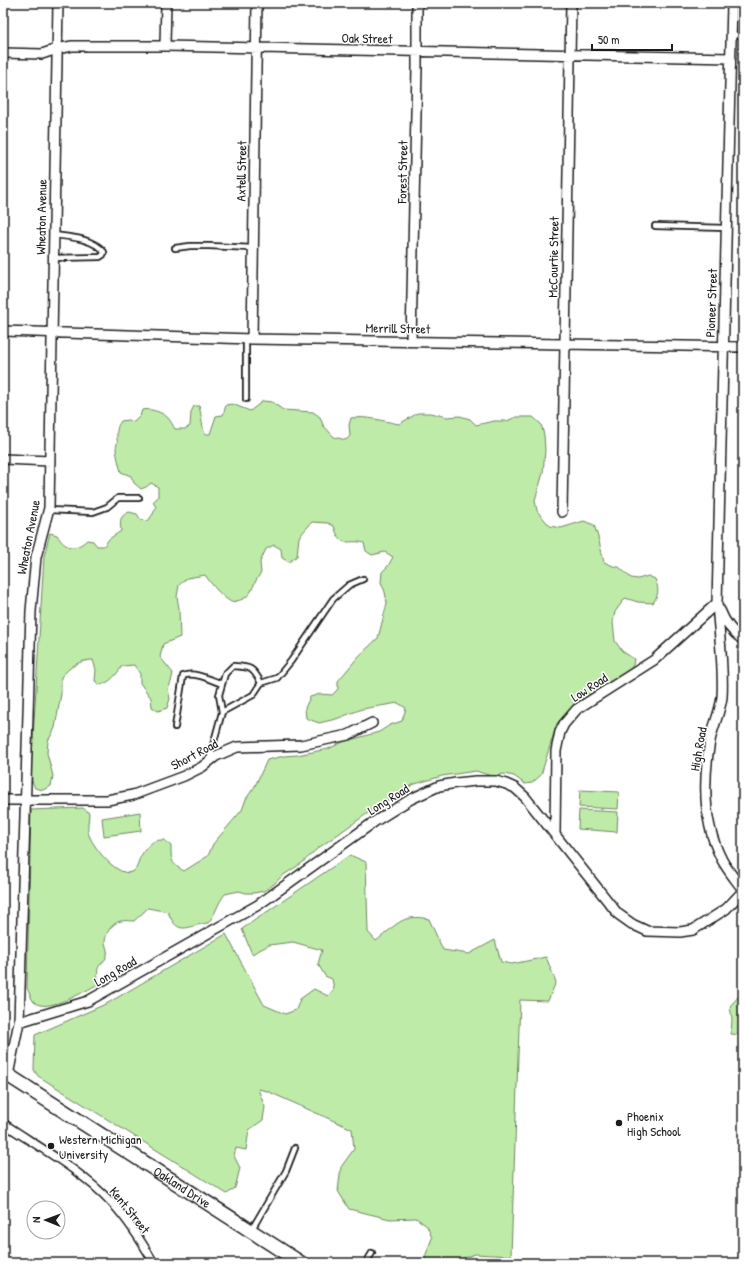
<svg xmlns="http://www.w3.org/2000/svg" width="746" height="1266" viewBox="0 0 746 1266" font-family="'Patrick Hand',sans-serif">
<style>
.green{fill:#bfeba9;stroke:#6e8462}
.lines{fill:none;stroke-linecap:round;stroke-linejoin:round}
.service-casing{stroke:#1c1c1c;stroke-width:8}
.pedestrian-casing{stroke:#1c1c1c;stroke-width:10}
.minor-casing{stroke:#1c1c1c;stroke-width:12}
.secondary-casing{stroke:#1c1c1c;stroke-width:16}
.service{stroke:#fff;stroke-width:4.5}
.pedestrian{stroke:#fff;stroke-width:7}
.minor{stroke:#fff;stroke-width:9}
.secondary{stroke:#fff;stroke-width:13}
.poi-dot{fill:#1c1c1c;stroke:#fff;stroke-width:1.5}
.labels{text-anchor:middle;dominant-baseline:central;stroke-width:3;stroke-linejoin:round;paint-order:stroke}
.street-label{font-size:13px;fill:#1c1c1c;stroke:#fff}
.poi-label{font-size:13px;fill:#1c1c1c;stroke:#fff;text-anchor:start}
</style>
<rect width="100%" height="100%" fill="#fff"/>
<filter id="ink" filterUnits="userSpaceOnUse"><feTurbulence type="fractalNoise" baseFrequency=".025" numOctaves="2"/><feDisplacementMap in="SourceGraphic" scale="8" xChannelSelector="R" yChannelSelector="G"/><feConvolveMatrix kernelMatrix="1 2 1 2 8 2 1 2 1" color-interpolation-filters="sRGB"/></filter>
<g filter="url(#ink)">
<!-- green -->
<path class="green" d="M263,401L272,402L283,410L313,412L320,417L323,425L334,437L346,440L350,436L349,425L351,418C368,416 383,421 399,424L418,413H431L447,417L460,416L470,419L476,425L494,421H507L516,417H533L541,424L544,435L545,450L543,473L535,500L537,511L550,526L561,528L584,521L594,525L598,537L604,562L613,566L619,567L631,578L638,579L648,576L655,579C659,589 659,594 653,603L638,602L625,598L615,612L613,622L615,641L622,651L634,659L633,665L628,672L608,683L581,700L557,723L541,775L532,783L525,784L514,776L504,774L494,776L485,774L476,771L442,776L415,784L402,790L389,800L378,806L317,849L302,863L282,876L274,884L264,891L254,893H246L239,891L225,894C217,904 216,914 208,923C188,925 178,938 168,912L148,908L134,921C129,921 125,920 121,921C112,923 105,933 105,943C106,947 108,951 107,955C106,961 100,963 98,968C97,972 98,979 98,984C86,991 46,1014 34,1002C31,999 29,992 27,988L31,810L83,808L89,813C89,819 87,827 88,832C91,845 119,881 134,871C137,868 138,864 139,860C142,853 148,844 155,841C158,840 162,840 164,840L171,846C171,860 171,864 184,871L208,856L213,844L242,810L246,799L255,786L267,760L284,756L297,755L328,749L343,742L379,732L390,725L402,721L406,708L398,703L362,709L336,719L319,723L306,718L305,708L310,697L320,694L332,695L338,689V681L359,656L378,638L387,603L385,592L381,582L382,572L388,566L393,557L385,552L372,555L366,551L364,543C346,538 342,551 334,526L328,523L312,522L299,537L297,556L289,562L282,558L281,549L274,545L266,549L260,562L261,573C249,588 255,599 231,602C220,595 213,586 205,575L187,578L179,585L177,597L179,608L180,637L163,644L160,657L173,673L171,682L168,689L170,699L167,708L158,711L152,707L151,698L140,683V674L134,665L122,666C117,674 110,683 100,685L95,681L96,670L93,660C79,660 70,667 61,677V694L55,728L48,741L47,753L53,776L51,786L43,790L35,788L32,781L31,772L44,556L50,533L57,535C65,549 75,551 87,540L93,541L97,546H104L109,539L121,531C120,520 119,517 129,512L137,514L141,520L148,521L153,514L156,507L153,502L158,497V487L151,483L146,487L141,489L134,483L131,476L121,472C119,464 117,457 116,449C116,446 118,442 117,439C117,431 116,428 121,421L128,420L134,422L140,416L142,410C149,408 163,412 168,418C171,421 173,426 175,429H185L190,426L191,412L194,406H199C202,417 201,423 205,434H210L216,416L223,415L226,405L232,404L250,411Z
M580,790L619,792L618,809L579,807Z
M579,810L618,812L617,832L578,829Z
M140,812L141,831L104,836L102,818Z
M350,855L366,862L368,932L376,941C396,926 401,913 429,919L443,950L469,954L495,940L501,962L512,964L546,957L556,982L548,1001L520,1000L511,1256L475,1254L451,1263H427L425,1257L432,1238L427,1226L416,1218L390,1219L349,1209L338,1191L341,1167L354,1149L352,1129L267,1091L258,1089L265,1107L263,1120L249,1130L246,1150L236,1148L234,1156L240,1168L235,1188L227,1194L38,1076L34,1070L35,1035L108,1003L226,934L264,1005L285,1014L296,1010L300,999L314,989L328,996L334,989L332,979L325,976L318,964L322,950L293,942L269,945L252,954L242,929Z
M740,995H743V1035L731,1034L732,1019L730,1006Z"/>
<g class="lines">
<defs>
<path id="service" d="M732,35H743
M655,226L726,228
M175,248L190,246H209L253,248
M54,258L100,257L103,255L104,252C93,238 70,237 54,235
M246,399V338
M49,510L93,512L107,507L118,498H139
M261,683L277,678L291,661L333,599L349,585L363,579
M175,727L183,676C194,671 211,680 222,684
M209,760L222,712L219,695L225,674L233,666C250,667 253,667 261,683L253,695L222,712
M252,1229L286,1171L295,1148
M366,1263L372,1253"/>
<path id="pedestrian" d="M3,1123C40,1148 81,1170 112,1203C128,1220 142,1242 154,1263"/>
<path id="minor" d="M732,3L717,603C719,634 724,666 722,697C720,713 713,726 710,741C703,781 703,824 722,860C728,871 736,880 743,890
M165,46L166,3
M3,53L42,54L57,49L72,46H165L731,58
M3,331L252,339L743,347
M252,339L257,3
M411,341L417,68V3
M3,459L50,461
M562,512L571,3
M720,610C725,623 732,632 743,640
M3,800H107L133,795L184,776L202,767L216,756L237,747L301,745L348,735L372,723
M555,834L556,751L560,732L564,724L577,709L654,660L717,603
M19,1022L88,1001L258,905L374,822L411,799L439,786L456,783L476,781H496L506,784L515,788L525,797L618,914L632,924L647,931L680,932L693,930L726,909L743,891
M3,1082L8,1075L19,1022L31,611L36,557L49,508L58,3"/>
<g id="secondary">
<path id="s1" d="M3,1072L301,1263"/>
</g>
</defs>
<!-- service casing -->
<use href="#service" class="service-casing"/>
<!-- pedestrian casing -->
<use href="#pedestrian" class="pedestrian-casing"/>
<!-- minor casing -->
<use href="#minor" class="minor-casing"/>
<!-- secondary casing -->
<use href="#secondary" class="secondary-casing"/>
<!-- service -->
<use href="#service" class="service"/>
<!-- pedestrian -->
<use href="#pedestrian" class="pedestrian"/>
<!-- minor -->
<use href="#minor" class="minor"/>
<!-- secondary -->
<use href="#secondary" class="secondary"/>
</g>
</g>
<!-- markers -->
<g class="poi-dot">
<circle cx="619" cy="1123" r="4"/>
<circle cx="51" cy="1146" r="4"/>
</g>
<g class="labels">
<!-- street labels -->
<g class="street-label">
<text transform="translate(367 38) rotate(1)">Oak Street</text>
<text transform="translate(241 171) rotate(-89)">Axtell Street</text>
<text transform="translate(402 172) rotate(-89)">Forest Street</text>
<text transform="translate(41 217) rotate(-89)">Wheaton Avenue</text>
<text transform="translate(553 257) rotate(-89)">McCourtie Street</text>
<text transform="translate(711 303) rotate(-88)">Pioneer Street</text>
<text transform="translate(398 328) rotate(1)">Merrill Street</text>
<text transform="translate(28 537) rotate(-79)">Wheaton Avenue</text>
<text transform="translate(589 687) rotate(-33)">Low Road</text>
<text transform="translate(698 749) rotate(-80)">High Road</text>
<text transform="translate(194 754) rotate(-28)">Short Road</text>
<text transform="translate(388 799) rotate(-32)">Long Road</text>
<text transform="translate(115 971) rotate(-30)">Long Road</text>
<text stroke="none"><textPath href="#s1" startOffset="213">Oakland Drive</textPath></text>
<text transform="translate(130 1210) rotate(51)">Kent Street</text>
</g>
<!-- poi labels -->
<g class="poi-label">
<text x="627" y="1116">Phoenix<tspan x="627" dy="15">High School</tspan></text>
<text x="59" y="1139">Western Michigan<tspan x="59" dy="15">University</tspan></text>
</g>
</g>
<!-- margin -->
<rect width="746" height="1266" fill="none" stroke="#fff" stroke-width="16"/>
<rect x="8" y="8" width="730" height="1250" fill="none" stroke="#1c1c1c" stroke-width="1.5" filter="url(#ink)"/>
<!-- north arrow -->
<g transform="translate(46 1220) rotate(271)"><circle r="19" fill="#ffffff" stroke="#a4a4a4"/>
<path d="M0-3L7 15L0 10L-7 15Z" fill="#1c1c1c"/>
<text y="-6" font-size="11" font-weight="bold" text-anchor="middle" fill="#1c1c1c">N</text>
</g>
<!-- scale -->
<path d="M592 44v6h80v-6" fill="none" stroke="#1c1c1c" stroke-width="2"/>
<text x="598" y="44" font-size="12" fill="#1c1c1c" stroke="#ffffff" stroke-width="3" paint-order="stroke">50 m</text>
</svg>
